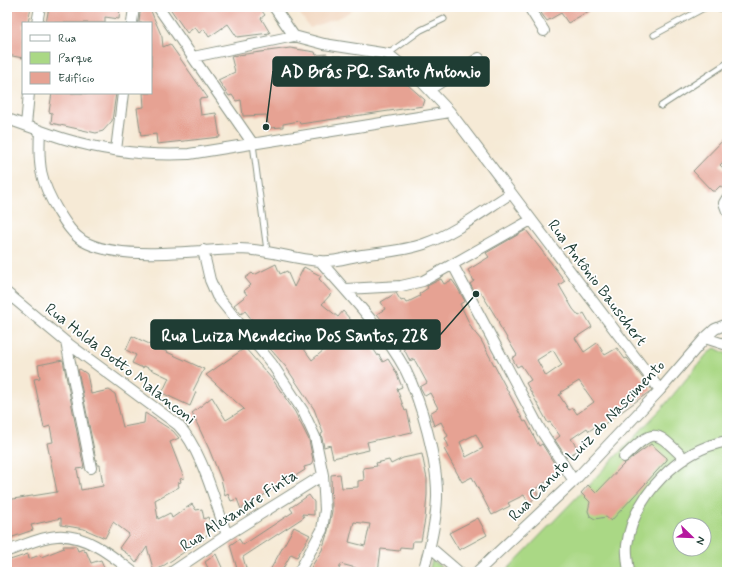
<svg xmlns="http://www.w3.org/2000/svg" width="734" height="579" viewBox="0 0 734 579" font-family="Mynerve,sans-serif">
<style>
.built{fill:#f1d5bd}
.green{fill:#aad885;stroke:#648a5c;fill-rule:evenodd}
.building{fill:#e6a293;fill-rule:evenodd}
.lines{fill:none;stroke-linecap:round;stroke-linejoin:round}
.lane-casing{stroke:#8a9485;stroke-width:7}
.street-casing{stroke:#8a9485;stroke-width:12}
.lane{stroke:#fff;stroke-width:5}
.street{stroke:#fff;stroke-width:10}
.labels{text-anchor:middle;dominant-baseline:central;stroke-width:3.5;stroke-linejoin:round;paint-order:stroke}
.street-label{font-size:16px;fill:#1f3d34;stroke:#fff}
.leader{fill:none;stroke:#1f3d34;stroke-width:1.5}
.callout-dot{fill:#1f3d34;stroke:#fff;stroke-width:1.5}
.callout{fill:#1f3d34;stroke:#1f3d34;stroke-width:1.5}
.callout-label{font-size:17px;text-anchor:middle;font-weight:bold;fill:#fff}
</style>
<rect width="100%" height="100%" fill="#fff"/>
<filter id="ink" filterUnits="userSpaceOnUse"><feTurbulence type="fractalNoise" baseFrequency=".025" numOctaves="2"/><feDisplacementMap in="SourceGraphic" scale="8" xChannelSelector="R" yChannelSelector="G"/><feConvolveMatrix kernelMatrix="1 2 1 2 8 2 1 2 1" color-interpolation-filters="sRGB"/></filter>
<filter id="wash" filterUnits="userSpaceOnUse"><feTurbulence type="fractalNoise" baseFrequency=".012" numOctaves="4" result="noise"/><feDisplacementMap in="SourceGraphic" scale="16" xChannelSelector="R" yChannelSelector="G"/><feGaussianBlur stdDeviation="0.9" result="paint"/><feColorMatrix in="noise" values="0 0 0 0 0 0 0 0 0 0 0 0 0 0 0 0 0 1.4 0 .05"/><feComposite in="paint" operator="in"/></filter>
<g filter="url(#wash)">
<rect width="100%" height="100%" fill="#f6ead6"/>
<!-- built -->
<path class="built" d="M295,7H356L343,16L310,28Z"/>
<!-- green -->
<path class="green" d="M715,348L727,354V572H505L663,407L707,354ZM680,525H704V549H680Z
M432,560L447,572H429Z"/>
<g id="blocks">
<!-- building -->
<path class="building" d="M7,7H31L28,23H23V58L7,55Z
M49,7H120L119,19L105,17V23H46Z
M146,7L151,11L156,23L162,37L163,47L170,44L208,98L199,99L201,115L216,113L220,137L157,144L156,134L141,136L137,108L144,107L143,93H151V23H139V22L140,13Z
M169,7H259L265,15L261,18L270,33L237,37L228,24L209,37L204,29L199,33L195,27L187,33Z
M551,7H596L568,23L561,13L547,21L541,13Z
M290,48L315,52L316,55L327,54V56H341L342,64L358,61V58L364,59L391,70L425,100L423,106L300,124L299,121L283,124V127L269,128L267,115L243,116L241,100L236,101L232,95L229,96L218,80L235,72L231,56Z
M52,93H116L112,121L103,131L96,133L51,123L52,113L49,112Z
M727,136V158L720,165L727,172V180L722,187L720,186L715,191H712L693,171Z
M526,230L565,281L559,285L573,309L579,316L584,313L592,327L575,338L584,352L597,343L605,355L617,348L625,359L627,358L652,390L603,425L602,422L589,431L587,428L571,439L579,450L566,457L555,440L560,436L550,422L548,423L526,383L531,380L521,365L517,367L512,358L517,355L498,323L499,322L480,291L476,294L470,284L474,281L468,270L489,257L486,253ZM553,350L562,365L546,376L537,360ZM579,381L594,402L577,414L573,408L569,410L559,395L562,393L561,392Z
M276,264L280,274L287,271L294,287L304,267L321,276L319,279L332,293L322,304L338,317L343,311L365,336L378,356L379,355L383,362L388,359L396,372L402,387L397,389L405,411L407,410L412,432L367,442L369,450L333,458L330,445L324,447L321,434L323,433L314,409L286,367L265,343L273,337L262,321L256,325L245,311L241,314L234,305L247,295L244,291L251,285L245,278L252,273L254,275ZM314,335L324,350L312,360L301,345Z
M441,279L444,284L452,280L457,287L465,301L460,304L472,329L481,340L524,422L526,421L539,446L542,444L554,463L556,469L554,477L535,489L538,494L529,504L524,495L508,503L510,506L492,515L472,477L462,482L444,449L449,447L445,438L448,436L441,422L434,426L430,413L438,408L430,393L425,396L420,387L427,383L419,368L414,359L410,361L406,353L401,344L404,341L396,328L390,331L377,314L385,309L381,302L396,293L401,301L404,300L406,303L420,296L419,294L428,288L427,286ZM476,434L483,448L466,457L460,442Z
M132,336L204,369L193,391L196,392L190,406L162,393L169,378L144,366L143,368L132,363L136,355L126,350Z
M245,348L273,380L295,412L309,440L313,460L311,465L304,467L305,470L241,509L237,499L231,501L228,494L225,496L221,479L209,449L192,413L212,397L226,420L244,409L206,375Z
M63,360L84,468L77,469L81,490L103,486L100,465H97L78,370L80,369L87,374L91,394L109,390L115,394L123,427L144,423L145,413L173,431L179,438L170,442L184,478L180,479L181,482L178,483L179,487L155,500L158,519L170,513L172,518L192,504L196,510L202,509L204,519L208,517L211,525L210,530L204,539L154,572L147,547L136,563L129,555L119,548L129,534L113,522L105,538L84,529L61,525V518L31,525L33,530L7,539V500L57,492L47,443L53,442L50,426L44,428L34,379L40,378L38,365Z
M651,444L667,458V460L611,521L606,517L595,519L590,516L588,511L590,502L581,493L588,485L596,493L625,463Z
M422,454L427,479V495L425,519L421,541H413L412,548L400,547L399,551L381,549L378,572H355L356,568L341,564L338,572H308L322,550L328,531L332,511L331,475L340,474L342,488L358,487V481L364,480L363,468L377,466L376,463L389,460L391,464L403,458ZM354,522L370,524L365,546L349,542Z
M309,495L314,502V515L302,514L304,517L243,557L247,572H238L230,545L239,539L243,545L293,512L290,508Z
M478,518L487,535L459,550L449,533Z
M294,527L310,535L297,557L291,554L281,572H269Z
M63,546H76L78,551L83,549L85,552L86,551L91,563L101,560L106,572H7V561L28,554L29,559L40,555L41,557L64,548Z
M216,554L224,572H210L205,562Z"/>
</g>
</g>
<g filter="url(#ink)">
<use href="#blocks" fill-opacity="0" stroke="#8a9485" stroke-width="1"/>
<g class="lines">
<defs>
<path id="lane" d="M712,7L727,9
M654,35L704,8L710,7
M388,54L421,30L444,19
M661,106L727,63
M253,144L267,251"/>
<path id="street" d="M158,7L253,144
M274,7L294,36L324,44L388,54L419,79L450,112L660,390
M529,7L544,31
M37,23L40,7
M132,23L134,7
M193,57L294,36
M430,89L479,58
M7,119C26,125 45,133 65,139C105,151 148,156 189,154L450,112
M26,125L29,93
M40,131C38,166 40,181 58,211C65,222 72,234 83,241C119,262 197,250 239,249C267,249 292,259 320,261C332,263 349,257 362,255C382,252 404,251 424,244C455,233 483,211 510,194
M116,150L123,93
M727,198L724,203L727,211
M203,250L210,280L217,296L272,364L303,411L315,437L323,475L325,510L322,530L299,572
M321,262C350,296 383,329 405,369C421,400 438,462 437,498C436,523 430,548 423,572
M453,265L540,429L574,481
M346,289L401,286L423,281L531,220
M7,293L66,342L178,425C202,449 215,503 227,535
M705,338L727,345
M66,342L91,468
M624,457C655,427 655,430 685,459
M431,548L459,572
M7,551C23,546 40,537 57,536C86,534 111,555 133,572
M172,572L227,535L323,475
M477,572L574,481L660,390L705,338L715,329L727,324
M629,572C628,563 626,553 627,545C634,495 679,450 727,441"/>
</defs>
<!-- lane casing -->
<use href="#lane" class="lane-casing"/>
<!-- street casing -->
<use href="#street" class="street-casing"/>
<!-- lane -->
<use href="#lane" class="lane"/>
<!-- street -->
<use href="#street" class="street"/>
</g>
</g>
<g class="labels">
<!-- street labels -->
<g class="street-label">
<text transform="translate(597 283) rotate(53)">Rua Antônio Bauschert</text>
<text transform="translate(120 364) rotate(38)">Rua Holda Botto Malanconi</text>
<text transform="translate(587 441) rotate(-46)">Rua Canuto Luiz do Nascimento</text>
<text transform="translate(239 511) rotate(-33)">Rua Alexandre Finta</text>
</g>
</g>
<!-- callouts -->
<path class="leader" d="M266 127L273 71M476 294L440 335"/>
<g class="callout-dot">
<circle cx="266" cy="127" r="4"/>
<circle cx="476" cy="294" r="4"/>
</g>
<g class="callout">
<rect x="273" y="57" width="216" height="29" rx="4"/>
<rect x="151" y="320" width="289" height="29" rx="4"/>
</g>
<g class="callout-label">
<text x="381" y="77">AD Brás PQ. Santo Antonio</text>
<text x="295" y="341">Rua Luiza Mendecino Dos Santos, 228</text>
</g>
<!-- margin -->
<rect width="734" height="579" fill="none" stroke="#fff" stroke-width="24"/>
<!-- legend -->
<rect x="22" y="22" width="130" height="72" fill="#ffffff" stroke="#a5b1ae"/>
<rect x="30" y="35" width="20" height="6" fill="#ffffff" stroke="#a5b1ae"/>
<text x="58" y="42" font-size="12" fill="#1f3d34">Rua</text>
<rect x="30" y="52" width="20" height="12" fill="#aad885" stroke="#a5b1ae"/>
<text x="58" y="62" font-size="12" fill="#1f3d34">Parque</text>
<rect x="30" y="72" width="20" height="12" fill="#e6a293" stroke="#a5b1ae"/>
<text x="58" y="82" font-size="12" fill="#1f3d34">Edifício</text>
<!-- north arrow -->
<g transform="translate(692 537) rotate(113)"><circle r="19" fill="#ffffff" stroke="#a5b1ae"/>
<path d="M0-3L7 15L0 10L-7 15Z" fill="#b5179e"/>
<text y="-6" font-size="11" font-weight="bold" text-anchor="middle" fill="#1f3d34">N</text>
</g>
</svg>
